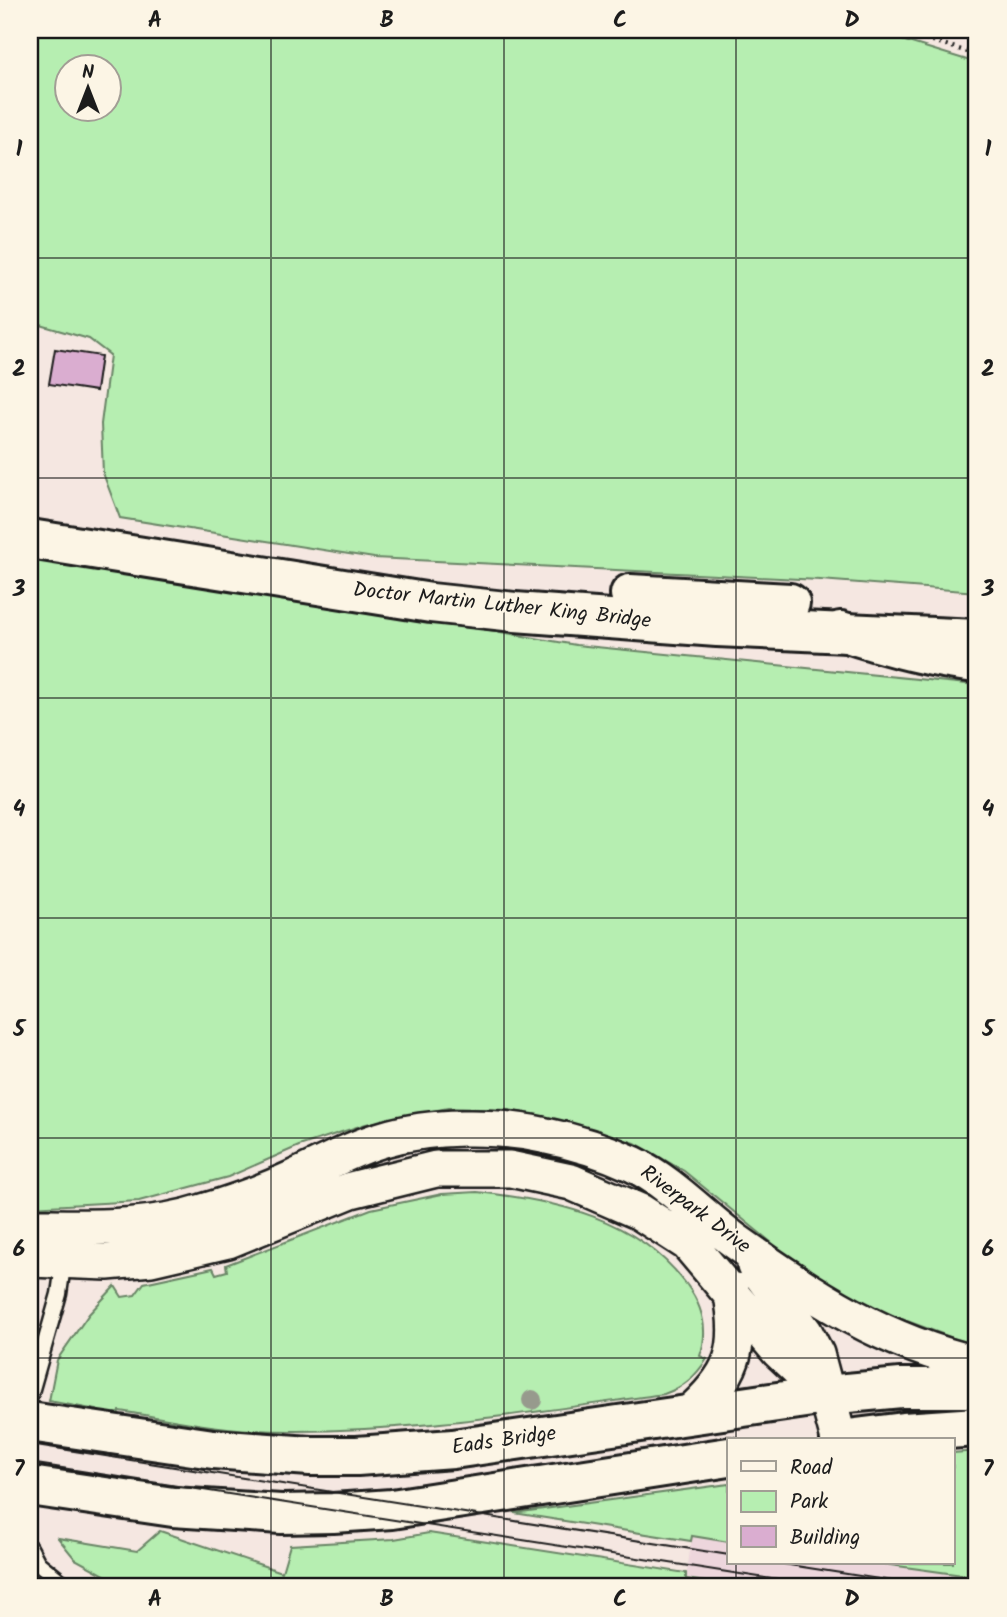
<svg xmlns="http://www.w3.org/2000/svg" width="1007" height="1617" viewBox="0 0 1007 1617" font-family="Kalam,sans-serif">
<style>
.built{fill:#edd6dc}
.green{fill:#b6eeb1;stroke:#698566;stroke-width:2;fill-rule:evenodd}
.building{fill:#daadd0;stroke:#1c1c1c;stroke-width:2}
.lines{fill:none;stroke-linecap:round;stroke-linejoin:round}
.service-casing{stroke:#1c1c1c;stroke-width:19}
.tertiary-casing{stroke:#1c1c1c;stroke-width:40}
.secondary-casing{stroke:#1c1c1c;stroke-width:44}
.primary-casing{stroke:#1c1c1c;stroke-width:44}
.motorway-casing{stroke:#1c1c1c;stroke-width:44}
.path{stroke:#1c1c1c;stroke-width:4.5;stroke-dasharray:2 5;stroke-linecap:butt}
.service{stroke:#fcf5e5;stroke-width:14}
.tertiary{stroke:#fcf5e5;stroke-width:35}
.secondary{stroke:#fcf5e5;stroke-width:38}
.primary{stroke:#fcf5e5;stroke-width:38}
.motorway{stroke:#fcf5e5;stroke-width:38}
.tram{stroke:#1c1c1c;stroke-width:2}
.tree{fill:#979a8d}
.grid{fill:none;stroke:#1c1c1c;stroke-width:2;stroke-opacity:0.55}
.labels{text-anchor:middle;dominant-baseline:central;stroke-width:5;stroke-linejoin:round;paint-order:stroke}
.street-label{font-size:21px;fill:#1c1c1c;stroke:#fcf5e5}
.neatline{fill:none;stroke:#1c1c1c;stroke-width:2.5}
.grid-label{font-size:23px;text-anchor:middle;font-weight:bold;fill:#1c1c1c}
</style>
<rect width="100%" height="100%" fill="#f5e7e1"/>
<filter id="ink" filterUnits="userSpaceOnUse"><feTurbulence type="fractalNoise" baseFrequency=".0143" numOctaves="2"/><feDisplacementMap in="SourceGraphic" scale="14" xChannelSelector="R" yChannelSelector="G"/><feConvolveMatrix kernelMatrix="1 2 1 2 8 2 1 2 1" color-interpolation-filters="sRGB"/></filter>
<g filter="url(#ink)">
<!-- built -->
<path class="built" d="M692,1536L729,1542V1563H876L977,1577V1587H739L702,1582L686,1579Z"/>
<!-- green -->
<path class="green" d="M30,30H869L977,63V592L820,580L374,558L120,518L103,473L101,424L110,355L89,339L30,322ZM66,66H108V108H66Z
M942,30H977V41Z
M30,556L367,609L576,645L977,685V1344L958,1340L875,1309L800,1266L684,1171L635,1143L575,1124L509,1110L448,1108L366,1124L299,1146L228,1177L139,1201L30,1207Z
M477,1192C555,1200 638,1218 687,1285C703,1307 709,1330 700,1356L707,1359C695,1377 684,1387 664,1394C526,1413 390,1436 251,1430C207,1428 162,1417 119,1411L117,1420L97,1417V1410L49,1401L57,1360L89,1314L115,1286L122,1297L135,1295L144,1283L213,1268L216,1274L227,1271L226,1265L371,1209L442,1194Z
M977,1451V1577L876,1563H953V1453Z
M729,1484V1542L692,1536L691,1541L514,1513Z
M160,1531L282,1572L290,1545L394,1539L429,1533L686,1573V1579L739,1587H132L121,1584L75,1559L58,1538L137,1551Z"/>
<!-- building -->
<path class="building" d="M55,349L101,356L96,391L49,384Z"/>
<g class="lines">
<defs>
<path id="service" d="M30,1396L59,1294L64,1259
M30,1548L38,1563L68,1587"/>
<path id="tertiary" d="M30,1227C86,1227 148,1230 203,1212C233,1203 264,1192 292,1179C323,1165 352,1148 384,1139C431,1125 495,1125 542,1135C572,1141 605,1151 633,1164C672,1183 703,1218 738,1243C814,1297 885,1343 977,1364
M30,1259L107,1262L151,1258L228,1240L351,1190L436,1169H510L571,1182L640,1212L688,1243L779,1351L826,1395
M755,1266L805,1333L816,1354L839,1440
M688,1415C734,1375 743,1349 731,1290"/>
<path id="secondary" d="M30,1422L213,1449L310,1456H357L453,1449L826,1395L901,1388H977
M840,1440L904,1432L977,1427
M30,1486L173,1507L281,1514L333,1513L392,1509L729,1457"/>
<path id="primary" d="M30,539L431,603L515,612L717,627L977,639
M630,594L790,603"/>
<path id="motorway" d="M841,631C886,646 930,658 977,663"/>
</defs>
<!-- service casing -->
<use href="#service" class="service-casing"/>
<!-- tertiary casing -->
<use href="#tertiary" class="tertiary-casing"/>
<!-- secondary casing -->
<use href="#secondary" class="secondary-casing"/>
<!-- primary casing -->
<use href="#primary" class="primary-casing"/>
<!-- motorway casing -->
<use href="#motorway" class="motorway-casing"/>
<!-- path -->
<path class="path" d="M899,30L977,55"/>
<!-- service -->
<use href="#service" class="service"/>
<!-- tertiary -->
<use href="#tertiary" class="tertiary"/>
<!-- secondary -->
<use href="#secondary" class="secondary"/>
<!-- primary -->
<use href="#primary" class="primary"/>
<!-- motorway -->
<use href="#motorway" class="motorway"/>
<!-- tram -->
<path class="tram" d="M30,1444L729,1555
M30,1463L823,1587
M777,1563L930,1587"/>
</g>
<!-- trees -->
<circle class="tree" cx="532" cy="1400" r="10"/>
</g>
<!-- grid -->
<path class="grid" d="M271,30V1587M504,30V1587M736,30V1440M30,258H977M30,478H977M30,698H977M30,918H977M30,1138H977M30,1358H977M736,1563V1587"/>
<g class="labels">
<!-- street labels -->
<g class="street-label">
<text transform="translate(502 606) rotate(6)">Doctor Martin Luther King Bridge</text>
<text transform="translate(695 1210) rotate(37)">Riverpark Drive</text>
<text transform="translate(504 1441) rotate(-8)">Eads Bridge</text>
</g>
</g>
<!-- margin -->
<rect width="1007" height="1617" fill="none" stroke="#fcf5e5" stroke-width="77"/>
<!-- legend -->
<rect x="727" y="1438" width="228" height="126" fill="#fcf5e5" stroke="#a29e95" stroke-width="2"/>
<rect x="741" y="1461" width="35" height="10" fill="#fcf5e5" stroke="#a29e95" stroke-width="2"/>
<text x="790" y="1474" font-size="21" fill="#1c1c1c">Road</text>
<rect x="741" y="1491" width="35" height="21" fill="#b6eeb1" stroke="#a29e95" stroke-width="2"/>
<text x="790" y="1508" font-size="21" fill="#1c1c1c">Park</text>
<rect x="741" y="1526" width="35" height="21" fill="#daadd0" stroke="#a29e95" stroke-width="2"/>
<text x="790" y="1544" font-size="21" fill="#1c1c1c">Building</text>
<!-- north arrow -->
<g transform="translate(88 88)"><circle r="33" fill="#fcf5e5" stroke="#a29e95" stroke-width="2"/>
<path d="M0-5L12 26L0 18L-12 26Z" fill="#1c1c1c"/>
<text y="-10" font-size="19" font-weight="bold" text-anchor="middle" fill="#1c1c1c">N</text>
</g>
<rect x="38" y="38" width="930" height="1540" class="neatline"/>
<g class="grid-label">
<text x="155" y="27">A</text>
<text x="387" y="27">B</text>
<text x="620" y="27">C</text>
<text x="852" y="27">D</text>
<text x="19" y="156">1</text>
<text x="988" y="156">1</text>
<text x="19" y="376">2</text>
<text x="988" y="376">2</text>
<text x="19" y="596">3</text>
<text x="988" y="596">3</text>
<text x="19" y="816">4</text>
<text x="988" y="816">4</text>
<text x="19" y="1036">5</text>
<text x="988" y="1036">5</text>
<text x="19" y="1256">6</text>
<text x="988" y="1256">6</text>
<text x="19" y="1476">7</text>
<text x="988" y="1476">7</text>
<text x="155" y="1606">A</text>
<text x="387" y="1606">B</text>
<text x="620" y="1606">C</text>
<text x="852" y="1606">D</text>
</g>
</svg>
